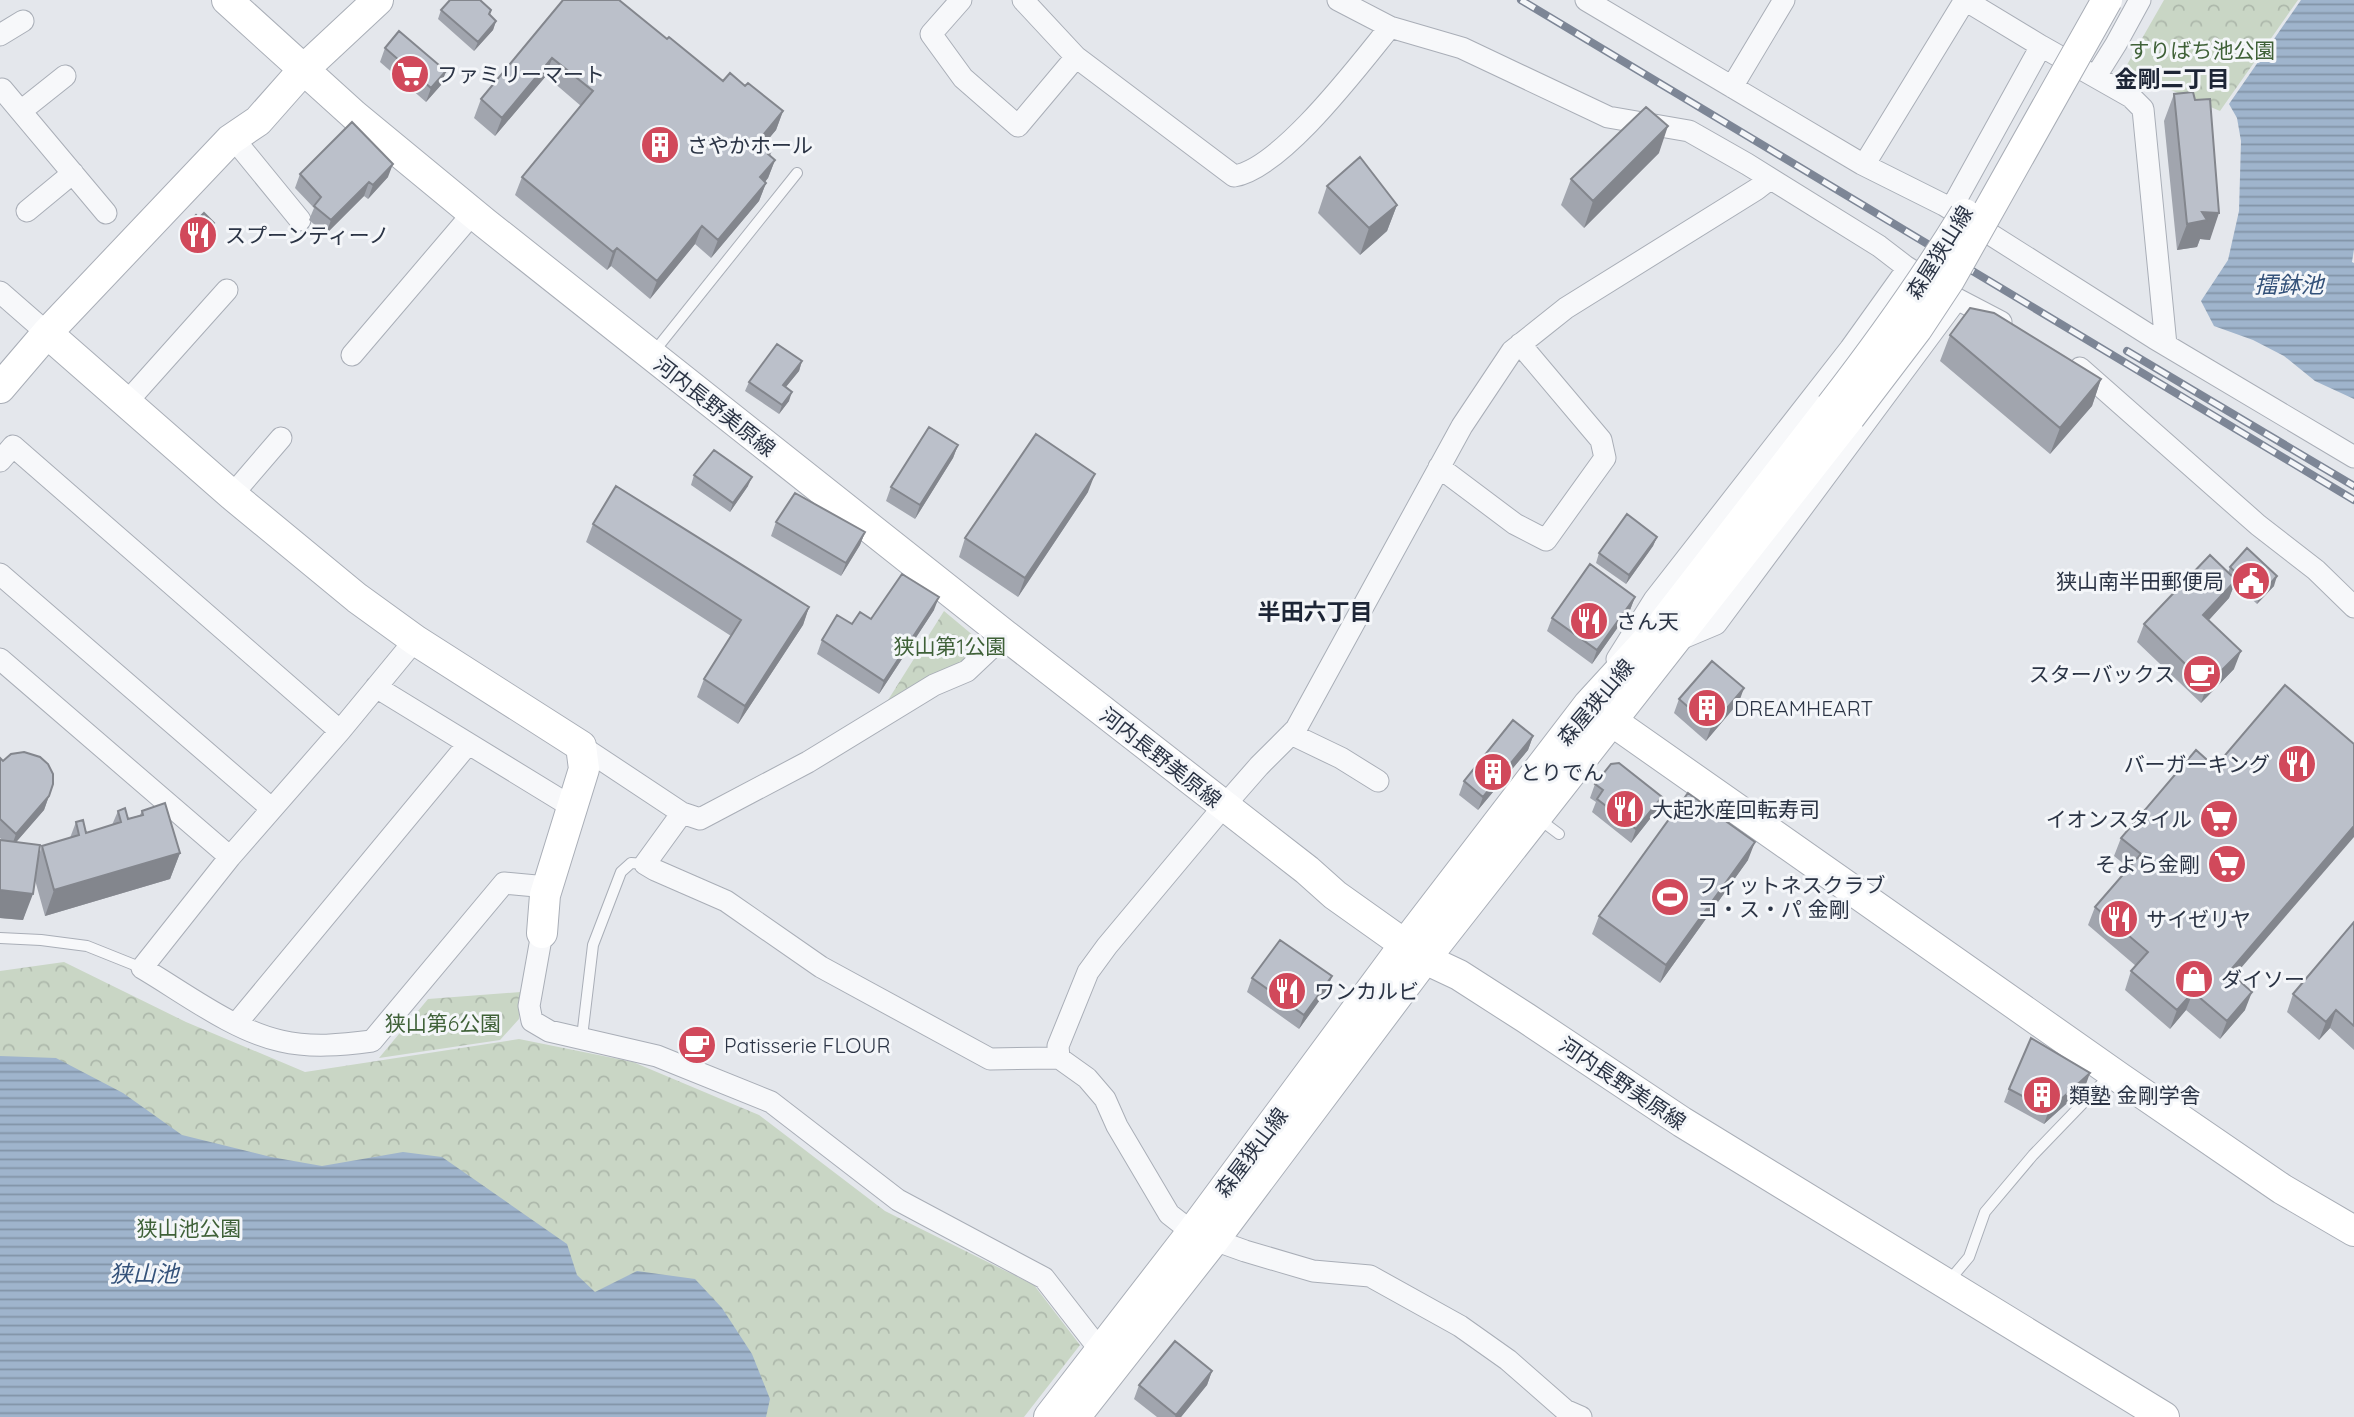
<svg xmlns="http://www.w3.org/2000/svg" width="2354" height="1417" viewBox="0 0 2354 1417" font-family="Quicksand,'Noto Sans JP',sans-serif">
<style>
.forest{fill:url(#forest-crowns)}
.water{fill:url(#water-rules)}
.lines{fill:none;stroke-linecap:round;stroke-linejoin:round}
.lane-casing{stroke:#a9aeb7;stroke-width:12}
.street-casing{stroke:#a9aeb7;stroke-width:23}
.secondary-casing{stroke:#a9aeb7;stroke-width:32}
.lane{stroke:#f7f8fa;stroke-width:10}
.street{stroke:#f7f8fa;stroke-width:21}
.secondary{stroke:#fff;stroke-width:30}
.rail-casing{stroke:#7d8696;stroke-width:8}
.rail{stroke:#f4f6f9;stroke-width:5;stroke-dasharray:16;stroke-linecap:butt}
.secondary-bridge-casing{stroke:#a9aeb7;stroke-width:32;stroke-linecap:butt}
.secondary-bridge{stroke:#fff;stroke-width:30}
.wall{fill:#a1a5ae}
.shaded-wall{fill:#83868d}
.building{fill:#bbc0ca;stroke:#83868d;stroke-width:2}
.labels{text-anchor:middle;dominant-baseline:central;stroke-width:6;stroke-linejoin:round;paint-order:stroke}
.park-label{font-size:21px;fill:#3f6138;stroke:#f4f6f9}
.poi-label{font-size:21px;fill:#2b3445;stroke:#f4f6f9;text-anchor:start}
.street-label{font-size:21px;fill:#2b3445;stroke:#f4f6f9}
.neighbourhood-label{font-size:23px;font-weight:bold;fill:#1d2536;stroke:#f4f6f9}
.water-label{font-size:23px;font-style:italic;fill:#34527a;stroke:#f4f6f9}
</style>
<defs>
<pattern id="forest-crowns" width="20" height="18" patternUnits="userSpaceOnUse" patternTransform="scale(1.75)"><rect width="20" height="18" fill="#c9d6c5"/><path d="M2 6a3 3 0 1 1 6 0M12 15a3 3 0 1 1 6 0" fill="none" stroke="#adb8ab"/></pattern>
<pattern id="water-rules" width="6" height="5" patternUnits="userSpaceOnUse" patternTransform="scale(1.75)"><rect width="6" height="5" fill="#9fb4cc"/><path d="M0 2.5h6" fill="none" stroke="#8293a7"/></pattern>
</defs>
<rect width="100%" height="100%" fill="#e4e7ec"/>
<!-- forest -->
<path class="forest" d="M2164,0H2298L2220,111L2124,70Z
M944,611L987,647L968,663L883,708Z
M64,962L186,1022L305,1072L519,1039L633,1062L759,1115L885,1211L1034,1285L1080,1345L1024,1417H0V971Z
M521,992L519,1019L500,1040L379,1058L428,999Z"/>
<!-- water -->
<path class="water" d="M2301,0H2354V249L2352,262L2354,263V399L2315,381L2284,356L2253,340L2214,326L2201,301L2228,260L2239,211L2241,141L2237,118L2229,104Z
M0,1056L56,1058L123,1093L182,1135L271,1157L322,1166L403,1152L442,1157L567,1244L577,1275L595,1292L637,1271L695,1279L722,1308L752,1354L770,1399L766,1417H0Z"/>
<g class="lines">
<defs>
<path id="lane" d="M653,353L797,173
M1539,819L1559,834
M0,938L41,940L87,946L142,968
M582,1037L593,945L621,872L631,863L645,864
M1948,1282L1969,1257L1985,1212L2033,1155L2111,1074"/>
<path id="street" d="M961,0L931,34L963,78L1018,126L1076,57
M1023,0L1076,57L1234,176C1281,169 1359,65 1390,27
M1338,0L1390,27L1462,48L1608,117L1689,131L1747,164L1879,246L1905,266L1957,299L2001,322
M1586,0L1862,164L1944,205L2154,338L2354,457
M1965,0L2041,46L2131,97L2143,109L2166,345
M0,35L23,21
M2096,76L2116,44L2140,0
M1732,87L1784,0
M0,90L2,89L106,213
M21,111L65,76
M233,138L300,220
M1864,165L1965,0
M1951,209L2041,46
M27,211L73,173
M0,292L47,333
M352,355L473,213
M2080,368L2258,525L2316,570L2354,607
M126,403L227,290
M0,461L13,446L340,731
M1439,467L1515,524L1546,540L1605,458L1601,440L1520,344
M232,495L281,438
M0,574L272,809
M415,640L340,731L230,857L142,968C183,992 234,1031 281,1041C311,1048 342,1045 372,1041L504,883L547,887
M1678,640L1716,624L1957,299
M0,659L230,857
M1617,659L1654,600L1850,349L1908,268
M376,687L572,807
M1291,734L1341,758L1378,781
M581,746L682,813L645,864L655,870L726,901L821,967L990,1059L1059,1058
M682,813L700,819L808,762L934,685L967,671L1005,635
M542,933L529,1006L532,1021L549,1031L657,1056L771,1102L898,1200L1044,1278L1100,1350
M236,1024L468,744
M1581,1417L1565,1410L1508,1360L1460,1326L1370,1276L1313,1271L1245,1251L1192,1232L1169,1214L1117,1126L1105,1099L1087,1078L1059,1058L1058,1046L1088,972L1107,946L1224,806L1259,766L1296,729L1462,426L1512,351L1566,308L1757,189L1770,179"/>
<path id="secondary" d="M227,0L354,115L485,223L1005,635L1307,870L1335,895L1425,959L1459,975L1526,1018L1682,1122L2164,1417
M47,333L232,495L357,598L415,640L581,746L584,769L545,895L542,933
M0,388L47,333L230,140L258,121L304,69L378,0
M1599,712L2120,1078L2282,1189L2354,1231
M1049,1417L1192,1232L1405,944L1589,704L1664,622L1831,406
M1075,1417L1214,1240L1425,959L1850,417"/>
</defs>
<!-- lane casing -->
<use href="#lane" class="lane-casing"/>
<!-- street casing -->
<use href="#street" class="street-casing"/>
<!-- secondary casing -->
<use href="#secondary" class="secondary-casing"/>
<!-- lane -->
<use href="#lane" class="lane"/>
<!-- street -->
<use href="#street" class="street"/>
<!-- secondary -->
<use href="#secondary" class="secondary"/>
<defs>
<path id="rail" d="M1521,0L2354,500
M2127,351L2354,486"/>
</defs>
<!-- rail casing -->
<use href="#rail" class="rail-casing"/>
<!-- rail -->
<use href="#rail" class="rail"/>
<defs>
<path id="secondary-bridge" d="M1831,406C1879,344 1924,281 1965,214
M1850,417L1917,329L1950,279L2107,0"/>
</defs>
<!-- secondary-bridge casing -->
<use href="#secondary-bridge" class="secondary-bridge-casing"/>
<!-- secondary-bridge -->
<use href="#secondary-bridge" class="secondary-bridge"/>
</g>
<!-- wall -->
<path class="wall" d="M563,0L667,39L723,81L745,86L783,111L776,130L768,139L774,145L770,156L775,160L768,178L765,182L766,183L759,201L711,258L695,244L650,299L611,266L607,270L515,195L522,177L581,106L546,76L495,136L474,118L481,99Z
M441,10H491L490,15L496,21L493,30L474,51L438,19Z
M385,48L446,71L441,85L426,102L380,62Z
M2174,94L2210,240L2200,239L2197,247L2177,250L2164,121Z
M1659,153L1584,228L1561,205L1571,179Z
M300,174L388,177L368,199L364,196L326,234L309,220L314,208L295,188Z
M1327,186L1397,205L1387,231L1360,255L1318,213Z
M191,220L209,237L200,247L186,233Z
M1950,335L2101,379L2092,406L2050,454L1940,361Z
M802,361L799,371L786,387L789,401L779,414L745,391L749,382Z
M958,445L953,458L915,519L886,501L891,487Z
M694,475L748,486L730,512L691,485Z
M1088,492L1018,597L959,557L965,538Z
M776,522L865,532L860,545L841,576L771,536Z
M593,524L809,607L803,625L738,724L697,697L704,679L731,636L586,542Z
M1657,537L1653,546L1626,584L1596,563L1599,553Z
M2230,567L2274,586L2257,604L2235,583L2229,598L2209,620L2234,669L2201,703L2137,642L2144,624L2228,573Z
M1635,597L1630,610L1592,664L1547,631L1552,618Z
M934,610L879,694L817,654L822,640L852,624L871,619Z
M1679,699L1739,702L1706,741L1674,713Z
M1533,736L1528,750L1478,810L1459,795L1464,781Z
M2196,750L2234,976L2245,1010L2220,1039L2186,1010L2170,1029L2125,990L2131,971L2136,966L2088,925L2095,907L2129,868L2114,856L2121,838Z
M0,758L3,761L53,784L44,810L16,842L38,858L42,846L70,838L76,822L86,833L112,825L118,811L128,819L140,815L142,811L180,853L170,879L45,916L35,880L23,920L0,918V840L3,841L0,838Z
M1595,784L1662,797L1657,810L1631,843L1592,812L1596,802L1590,798Z
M1709,808L1731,816L1728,823L1748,860L1660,983L1592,934L1599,916Z
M2354,922V1050L2330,1028L2319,1040L2287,1012L2293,994Z
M1252,978L1327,990L1299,1029L1247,992Z
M2085,1087L2044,1124L2004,1102L2009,1089Z
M1212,1371L1207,1385L1181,1417H1157L1134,1399L1139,1385Z"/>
<!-- shaded-wall -->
<path class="shaded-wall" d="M496,21L493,30L474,51L478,42Z
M552,58L546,76L495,136L502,118Z
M446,71L441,85L426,102L431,88Z
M783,111L776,130L757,153L763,135Z
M1668,126L1659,153L1584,228L1593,201Z
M775,160L768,178L753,196L760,177Z
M393,164L388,177L368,199L373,185Z
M369,182L364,196L326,234L331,220Z
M766,183L759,201L711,258L718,240Z
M1397,205L1387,231L1360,255L1369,228Z
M2202,212L2219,213L2210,240L2200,239L2197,247L2177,250L2187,224Z
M214,223L209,237L200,247L205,233Z
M702,226L695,244L650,299L657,281Z
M617,248L611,266L607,270L613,252Z
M802,361L799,371L780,394L783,385Z
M2101,379L2092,406L2050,454L2060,428Z
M792,392L789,401L779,414L782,405Z
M958,445L953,458L915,519L920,505Z
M1095,474L1088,492L1018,597L1025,578Z
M752,477L748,486L730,512L733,503Z
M865,532L860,545L841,576L846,563Z
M1657,537L1653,546L1626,584L1629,575Z
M2277,576L2274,586L2257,604L2260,595Z
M2236,580L2229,598L2197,633L2203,615Z
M939,597L934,610L879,694L884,681Z
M1635,597L1630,610L1592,664L1597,650Z
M809,607L803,625L738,724L745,706Z
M2241,651L2234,669L2201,703L2207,685Z
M1744,688L1739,702L1706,741L1711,727Z
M1533,736L1528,750L1478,810L1483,797Z
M49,796L44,810L11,848L16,834Z
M1662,797L1657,810L1631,843L1636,829Z
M2354,826V837L2222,990L2229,972Z
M1755,842L1748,860L1660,983L1666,965Z
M180,853L170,879L45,916L54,890Z
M0,890L33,894L23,920L0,918Z
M1332,976L1327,990L1299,1029L1304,1015Z
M2193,992L2186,1010L2170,1029L2177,1010Z
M2252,992L2245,1010L2220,1039L2227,1021Z
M2336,1010L2330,1028L2319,1040L2326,1022Z
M2090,1073L2085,1087L2044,1124L2049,1110Z
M1212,1371L1207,1385L1181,1417H1175Z"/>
<!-- building -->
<path class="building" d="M450,0H480L491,10L489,14L496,21L478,42L441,10Z
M563,0H619L667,39L669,37L723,81L730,73L745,86L748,83L783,111L763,135L774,145L768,154L775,160L760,177L766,183L718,240L702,226L657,281L617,248L613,252L522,177L593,91L552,58L502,118L481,99Z
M399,31L446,71L431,88L385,48Z
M2193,92L2195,100L2210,99L2219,213L2202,212L2207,220L2187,224L2174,94Z
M1646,107L1668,126L1593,201L1571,179Z
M352,122L393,164L373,185L369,182L331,220L314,206L321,197L300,174Z
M1360,157L1397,205L1369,228L1327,186Z
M204,213L214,223L205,233L191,220L196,215L199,218Z
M1970,308L1994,313L2101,379L2060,428L1950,335Z
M777,344L802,361L783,385L792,392L782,405L749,382Z
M929,427L958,445L920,505L891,487Z
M1036,434L1095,474L1025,578L965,538Z
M714,450L752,477L733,503L694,475Z
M616,486L809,607L745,706L704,679L741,620L593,524Z
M795,493L865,532L846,563L776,522Z
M1627,514L1657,537L1629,575L1599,553Z
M2247,548L2277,576L2260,595L2230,567Z
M2210,555L2236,580L2203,615L2241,651L2207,685L2144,624Z
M1590,564L1635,597L1597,650L1552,618Z
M902,574L939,597L884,681L822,640L837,615L852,624L860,612L871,619Z
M1712,661L1744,688L1711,727L1679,699Z
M2285,685L2354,744V826L2229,972L2252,992L2227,1021L2193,992L2177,1010L2131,971L2148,952L2095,907L2141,854L2121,838L2196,750L2215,767Z
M1513,720L1533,736L1483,797L1464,781Z
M24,752L40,757L48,764L53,774V784L49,796L16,834L0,819V758L3,761L11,754Z
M1619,763L1662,797L1636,829L1597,799L1603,790L1595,784L1611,764Z
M1688,793L1709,808L1712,803L1731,816L1727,822L1755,842L1666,965L1599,916Z
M165,803L180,853L54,890L42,846L79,835L76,822L83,820L86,833L121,822L118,811L125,808L128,819L143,815L142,811Z
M0,840L40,845L33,894L0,890Z
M2354,922V1026L2336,1010L2326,1022L2293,994Z
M1280,940L1332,976L1304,1015L1252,978Z
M2031,1038L2090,1073L2049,1110L2009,1089Z
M1175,1341L1212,1371L1176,1415L1139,1385Z"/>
<!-- icons -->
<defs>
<symbol id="supermarket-disc" viewBox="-11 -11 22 22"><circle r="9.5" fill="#d1495b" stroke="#f4f6f9"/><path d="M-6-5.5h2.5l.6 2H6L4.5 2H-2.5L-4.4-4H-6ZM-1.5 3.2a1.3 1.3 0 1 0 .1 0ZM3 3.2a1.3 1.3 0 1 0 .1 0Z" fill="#fff"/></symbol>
<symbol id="building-disc" viewBox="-11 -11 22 22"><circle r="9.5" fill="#d1495b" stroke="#f4f6f9"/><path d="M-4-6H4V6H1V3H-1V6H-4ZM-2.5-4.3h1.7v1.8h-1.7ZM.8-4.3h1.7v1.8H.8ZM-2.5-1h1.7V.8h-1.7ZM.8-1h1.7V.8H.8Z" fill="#fff"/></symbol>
<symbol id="restaurant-disc" viewBox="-11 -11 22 22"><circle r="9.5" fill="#d1495b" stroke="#f4f6f9"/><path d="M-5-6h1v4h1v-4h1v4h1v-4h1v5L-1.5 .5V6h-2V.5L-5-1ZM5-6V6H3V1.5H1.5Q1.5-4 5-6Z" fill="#fff"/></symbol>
<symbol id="civic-disc" viewBox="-11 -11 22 22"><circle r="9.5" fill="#d1495b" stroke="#f4f6f9"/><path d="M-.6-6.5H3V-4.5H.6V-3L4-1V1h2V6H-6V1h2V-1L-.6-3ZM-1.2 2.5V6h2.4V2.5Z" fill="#fff"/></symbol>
<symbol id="cafe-disc" viewBox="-11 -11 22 22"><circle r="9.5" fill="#d1495b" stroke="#f4f6f9"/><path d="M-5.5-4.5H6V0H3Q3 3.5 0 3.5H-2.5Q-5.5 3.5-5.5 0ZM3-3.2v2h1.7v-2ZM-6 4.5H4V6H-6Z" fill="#fff"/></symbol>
<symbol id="stadium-disc" viewBox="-11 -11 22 22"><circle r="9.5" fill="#d1495b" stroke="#f4f6f9"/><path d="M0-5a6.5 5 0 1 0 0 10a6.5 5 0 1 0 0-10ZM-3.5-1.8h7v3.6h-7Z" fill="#fff"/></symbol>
<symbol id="shop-disc" viewBox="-11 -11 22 22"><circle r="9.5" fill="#d1495b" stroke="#f4f6f9"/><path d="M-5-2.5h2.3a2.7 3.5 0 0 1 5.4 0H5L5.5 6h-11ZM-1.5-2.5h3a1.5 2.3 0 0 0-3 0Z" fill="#fff"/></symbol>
</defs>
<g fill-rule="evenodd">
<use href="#supermarket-disc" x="388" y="52" width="44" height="44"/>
<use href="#building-disc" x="638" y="123" width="44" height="44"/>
<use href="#restaurant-disc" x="176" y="213" width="44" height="44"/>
<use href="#civic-disc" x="2229" y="559" width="44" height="44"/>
<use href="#restaurant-disc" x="1567" y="599" width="44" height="44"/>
<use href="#cafe-disc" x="2180" y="652" width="44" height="44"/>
<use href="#building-disc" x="1685" y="686" width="44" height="44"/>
<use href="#restaurant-disc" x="2275" y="742" width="44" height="44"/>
<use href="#building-disc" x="1471" y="750" width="44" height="44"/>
<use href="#restaurant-disc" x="1603" y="787" width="44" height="44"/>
<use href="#supermarket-disc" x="2197" y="797" width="44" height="44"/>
<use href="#supermarket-disc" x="2205" y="842" width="44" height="44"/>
<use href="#stadium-disc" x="1648" y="875" width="44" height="44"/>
<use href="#restaurant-disc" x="2097" y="897" width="44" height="44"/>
<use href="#shop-disc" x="2172" y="957" width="44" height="44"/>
<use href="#restaurant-disc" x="1265" y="969" width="44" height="44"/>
<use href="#cafe-disc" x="675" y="1023" width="44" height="44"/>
<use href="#building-disc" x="2020" y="1073" width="44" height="44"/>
</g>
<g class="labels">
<!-- park labels -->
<g class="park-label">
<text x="2202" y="50">すりばち池公園</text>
<text x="950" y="646">狭山第1公園</text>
<text x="443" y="1023">狭山第6公園</text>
<text x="189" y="1228">狭山池公園</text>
</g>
<!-- poi labels -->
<g class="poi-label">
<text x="437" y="74">ファミリーマート</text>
<text x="687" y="145">さやかホール</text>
<text x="225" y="235">スプーンティーノ</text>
<text x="2224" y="581" text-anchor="end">狭山南半田郵便局</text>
<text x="1616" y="621">さん天</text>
<text x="2175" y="674" text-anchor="end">スターバックス</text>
<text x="1734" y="708">DREAMHEART</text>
<text x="2270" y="764" text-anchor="end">バーガーキング</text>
<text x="1520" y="772">とりでん</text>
<text x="1652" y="809">大起水産回転寿司</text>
<text x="2192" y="819" text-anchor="end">イオンスタイル</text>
<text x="2200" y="864" text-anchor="end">そよら金剛</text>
<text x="1697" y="885">フィットネスクラブ<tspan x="1697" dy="24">コ・ス・パ 金剛</tspan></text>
<text x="2146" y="919">サイゼリヤ</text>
<text x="2221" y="979">ダイソー</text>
<text x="1314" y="991">ワンカルビ</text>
<text x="724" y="1045">Patisserie FLOUR</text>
<text x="2069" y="1095">類塾 金剛学舎</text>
</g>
<!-- street labels -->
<g class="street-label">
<text transform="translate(1939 252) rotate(-58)">森屋狭山線</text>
<text transform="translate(715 406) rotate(38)">河内長野美原線</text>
<text transform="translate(1595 702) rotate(-50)">森屋狭山線</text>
<text transform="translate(1161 757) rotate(38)">河内長野美原線</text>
<text transform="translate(1623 1083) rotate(34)">河内長野美原線</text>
<text transform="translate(1251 1152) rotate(-53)">森屋狭山線</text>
</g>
<!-- neighbourhood labels -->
<g class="neighbourhood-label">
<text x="2172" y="78">金剛二丁目</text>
<text x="1315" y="611">半田六丁目</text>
</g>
<!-- water labels -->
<g class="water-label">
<text x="2289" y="284">擂鉢池</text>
<text x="144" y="1273">狭山池</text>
</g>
</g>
</svg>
